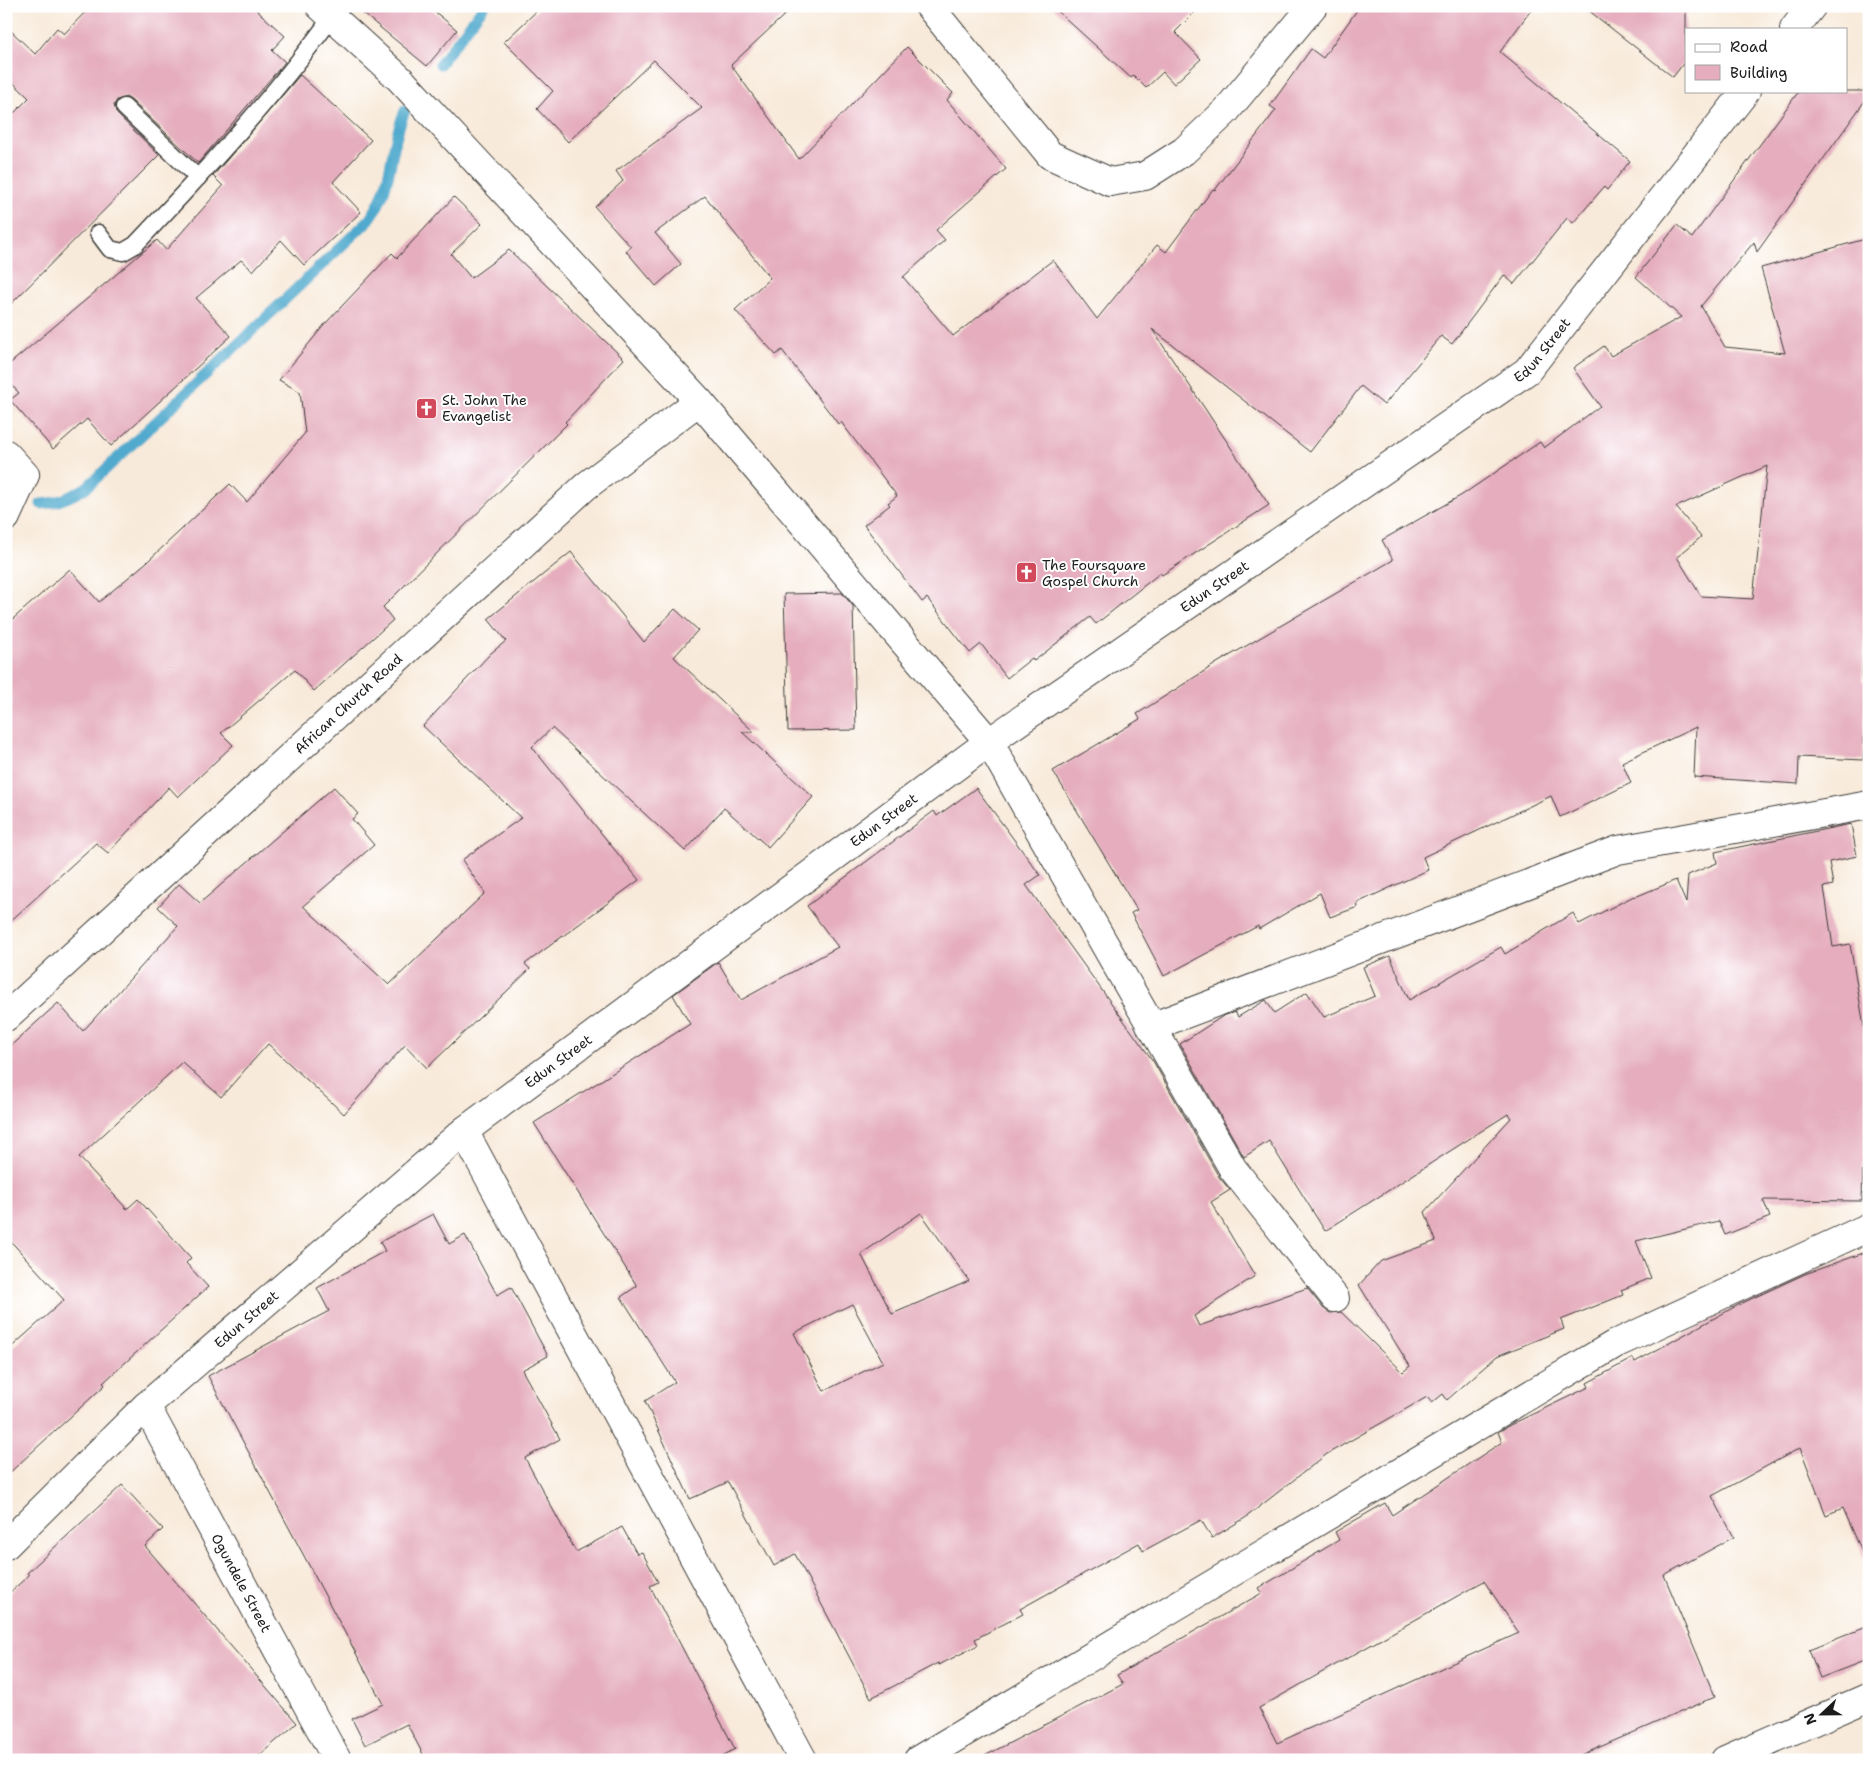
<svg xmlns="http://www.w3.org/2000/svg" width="1875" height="1766" viewBox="0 0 1875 1766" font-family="'Shantell Sans',sans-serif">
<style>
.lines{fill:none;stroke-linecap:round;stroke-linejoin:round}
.stream{stroke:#51aace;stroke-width:11}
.building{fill:#e5adbe;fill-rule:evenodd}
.service-casing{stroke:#3d3b38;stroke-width:19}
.minor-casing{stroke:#3d3b38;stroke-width:30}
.service{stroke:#fff;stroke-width:16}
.minor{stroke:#fff;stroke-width:28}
.labels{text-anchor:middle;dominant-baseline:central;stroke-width:4;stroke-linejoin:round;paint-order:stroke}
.street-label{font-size:14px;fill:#1c1c1c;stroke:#fff}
.poi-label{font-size:14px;fill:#1c1c1c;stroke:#fff;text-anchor:start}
</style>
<rect width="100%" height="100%" fill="#fff"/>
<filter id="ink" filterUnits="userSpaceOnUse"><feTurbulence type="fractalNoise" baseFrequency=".02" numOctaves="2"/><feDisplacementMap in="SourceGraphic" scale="10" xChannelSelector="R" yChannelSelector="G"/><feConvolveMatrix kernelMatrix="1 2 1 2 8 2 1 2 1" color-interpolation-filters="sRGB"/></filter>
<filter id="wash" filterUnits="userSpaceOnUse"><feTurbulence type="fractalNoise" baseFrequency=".0096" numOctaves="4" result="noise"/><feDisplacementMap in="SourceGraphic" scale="20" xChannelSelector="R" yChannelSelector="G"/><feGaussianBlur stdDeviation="1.12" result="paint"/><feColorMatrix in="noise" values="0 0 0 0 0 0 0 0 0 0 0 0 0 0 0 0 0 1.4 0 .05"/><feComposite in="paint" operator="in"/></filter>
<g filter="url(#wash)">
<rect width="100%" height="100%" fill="#f8eada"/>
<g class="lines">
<!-- stream -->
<path class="stream" d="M440,64L484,6
M41,504C59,503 72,496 87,487L369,220C395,185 388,148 405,111"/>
</g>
<g id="blocks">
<!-- building -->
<path class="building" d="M91,6H252L285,36L272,50L285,62L198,163L131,100L126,97L117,100L114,105L117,114L159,155L6,309V121L29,98L6,76V26L35,54L57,28L64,34Z
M354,6H428L457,30L427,66Z
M542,6H794L731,65L799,159L907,47L953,93L947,100L1006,169L936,230L945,240L903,277L953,336L1053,260L1097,319L1157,245L1166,252L1213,189L1215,190L1276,110L1270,106L1311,49L1323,58L1360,6H1534L1500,52L1630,161L1607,190L1604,187L1573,223L1567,218L1514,284L1504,275L1452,344L1441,336L1384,405L1361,386L1310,452L1152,329L1269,505L1162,575L1160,573L1096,624L1090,617L1034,661L1032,658L1007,678L981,644L970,653L927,598L922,602L864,525L890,505L888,503L897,496L841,422L839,425L782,350L776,355L735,310L770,278L705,196L655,233L681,264L656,286L626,251L631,247L595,207L623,181L616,171L702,108L654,60L568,142L537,109L553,91L504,42Z
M1052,6H1201L1175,32L1201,59L1174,84L1163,72L1146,88L1133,75L1131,78Z
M1583,6H1686V60L1673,77Z
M300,75L371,140L333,182L361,212L304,265L281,240L253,271L241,260L196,298L231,336L111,446L87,419L53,449L10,400L19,393L6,379V367L157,240L166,250L223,186L213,176Z
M1799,91H1869V95L1757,252L1754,242L1701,306L1725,347L1785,353L1761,268L1869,238V575L1862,681H1867L1863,760L1799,757L1798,784L1694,777L1696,727L1622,762L1631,783L1560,817L1551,796L1423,857L1428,870L1357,903L1358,907L1330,917L1320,893L1259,929L1258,926L1164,976L1131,913L1137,910L1053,771L1140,719L1137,714L1217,663L1393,560L1382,540L1462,495L1540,442L1544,448L1600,406L1573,368L1604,346L1611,356L1681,317L1636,277L1677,225L1692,238ZM1767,466L1753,599L1701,596L1677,557L1701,537L1676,507Z
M454,197L482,224L451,254L471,278L509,250L624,359L565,422L567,424L383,607L393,620L314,691L295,670L221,733L233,745L178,797L169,787L108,853L96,843L6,925V625L70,569L99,602L148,561L230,484L247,502L305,433L300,392L279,380L325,324L392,253L397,258Z
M571,552L644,642L675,609L698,630L674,657L754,732H742L813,797L768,847L724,808L685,851L552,728L532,747L639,880L525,964L530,969L427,1068L405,1045L344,1114L268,1044L221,1097L182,1062L79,1157L127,1209L138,1199L191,1258L186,1263L208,1287L103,1383L105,1385L6,1476V1352L64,1300L6,1236V1050L58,1003L83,1031L178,926L158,907L179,884L200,903L334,787L358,814L352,819L374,845L303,906L389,985L485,893L462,860L521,818L423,726L491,653L506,641L488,619Z
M842,593L853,606L856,730L788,731L784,594Z
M976,788L1040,875L1026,885L1153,1061L1219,1177L1230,1190L1211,1202L1255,1276L1194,1316L1199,1326L1307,1288L1323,1308L1330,1313L1341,1312L1403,1372L1410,1366L1359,1285L1381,1261L1436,1241L1425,1212L1511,1118L1508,1114L1325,1231L1269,1141L1244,1157L1180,1044L1223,1016L1235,1012L1238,1017L1266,1000L1274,1013L1307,992L1324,1017L1375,996L1363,967L1390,956L1409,1000L1501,947L1505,954L1573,913L1579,924L1634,896L1635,897L1676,880L1686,903L1688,875L1717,863L1715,852L1851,824L1857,856L1829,862L1833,885L1824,887L1833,947L1850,944L1865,1032H1869V1160L1863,1161L1862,1201L1763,1200L1770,1217L1725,1235L1719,1221L1636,1241L1651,1278L1621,1290L1623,1295L1561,1320L1564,1329L1497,1356L1447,1400L1443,1394L1432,1403L1427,1397L1327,1454L1245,1518L1212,1538L1201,1520L1143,1551L1139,1543L1020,1609L1023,1614L975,1639L978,1645L939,1665L938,1663L871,1698L795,1554L774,1566L728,1482L690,1499L645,1401L675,1382L621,1297L637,1286L534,1123L690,1024L673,995L718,962L741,1000L838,947L807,906L934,811L937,816ZM921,1213L969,1281L892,1314L861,1254ZM852,1304L883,1362L824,1391L794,1333Z
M433,1214L449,1244L465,1235L497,1295L511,1287L548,1356L522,1370L560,1439L525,1458L576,1552L622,1527L637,1554L642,1552L658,1582L650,1586L735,1749L715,1760H426L407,1724L365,1745L352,1719L383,1704L208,1376L329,1311L317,1288L385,1251L380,1242Z
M1869,1251V1568L1843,1508L1826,1515L1800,1448L1712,1496L1734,1537L1664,1575L1715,1697L1570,1760H977L1123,1684L1117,1675L1262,1593L1259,1588L1339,1540L1335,1532L1385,1503L1392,1515L1502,1442L1498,1432L1510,1425L1589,1387L1587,1383L1633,1358L1635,1362L1738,1305L1805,1274ZM1484,1581L1519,1633L1277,1743L1259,1708Z
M122,1485L163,1529L145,1546L297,1723L254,1760H6V1596L29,1575L27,1573Z
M1869,1626V1659L1820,1678L1809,1650Z"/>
</g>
</g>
<g filter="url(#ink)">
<use href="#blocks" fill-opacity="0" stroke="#3d3b38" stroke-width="1"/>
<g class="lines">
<defs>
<path id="service" d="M124,107L198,178
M98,233L110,249L123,252L135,245C204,172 273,98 332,17"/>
<g id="minor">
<path d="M320,6L400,79L699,401L989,742L1233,1169L1335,1298"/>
<path d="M929,6L1050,155L1110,182L1145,176L1184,151L1226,111L1313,6"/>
<path d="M1794,29L1812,6"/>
<path d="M6,454L25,475L6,517"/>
<path id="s1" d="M6,1017L586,486L699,401"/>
<path d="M1151,1027L1618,850L1869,805"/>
<path d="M464,1131L803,1760"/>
<path id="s2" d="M146,1406L337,1760"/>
<path id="s3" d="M6,1545L146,1406L464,1131L989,742L1527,371L1746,91"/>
<path d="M918,1760L1615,1344L1869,1227"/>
<path d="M1725,1760L1869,1697"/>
</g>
</defs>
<!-- service casing -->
<use href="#service" class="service-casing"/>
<!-- minor casing -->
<use href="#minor" class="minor-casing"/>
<!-- service -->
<use href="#service" class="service"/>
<!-- minor -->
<use href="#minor" class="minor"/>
</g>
</g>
<!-- icons -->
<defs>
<symbol id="church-square" viewBox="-11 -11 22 22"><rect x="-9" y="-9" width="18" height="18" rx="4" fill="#d1495b" stroke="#fff"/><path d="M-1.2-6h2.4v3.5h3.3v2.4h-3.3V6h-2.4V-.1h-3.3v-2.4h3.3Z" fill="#fff"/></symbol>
</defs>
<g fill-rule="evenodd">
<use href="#church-square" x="414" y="396" width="25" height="25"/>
<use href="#church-square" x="1014" y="560" width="25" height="25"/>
</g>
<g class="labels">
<!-- street labels -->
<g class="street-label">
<text stroke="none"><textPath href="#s3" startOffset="1950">Edun Street</textPath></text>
<text stroke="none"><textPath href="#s3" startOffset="1545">Edun Street</textPath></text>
<text stroke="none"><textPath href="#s1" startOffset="464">African Church Road</textPath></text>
<text stroke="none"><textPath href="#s3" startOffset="1140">Edun Street</textPath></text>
<text stroke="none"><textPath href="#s3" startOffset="735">Edun Street</textPath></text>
<text stroke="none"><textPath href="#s3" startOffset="330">Edun Street</textPath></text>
<text stroke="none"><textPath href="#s2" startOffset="201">Ogundele Street</textPath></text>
</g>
<!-- poi labels -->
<g class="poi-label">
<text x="442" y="400">St. John The<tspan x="442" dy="16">Evangelist</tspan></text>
<text x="1042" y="565">The Foursquare<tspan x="1042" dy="16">Gospel Church</tspan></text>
</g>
</g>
<!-- margin -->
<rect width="1875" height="1766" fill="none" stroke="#fff" stroke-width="25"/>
<!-- legend -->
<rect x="1685" y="28" width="162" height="65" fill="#ffffff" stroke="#a4a4a4"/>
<rect x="1695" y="44" width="25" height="8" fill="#ffffff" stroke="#a4a4a4"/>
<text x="1730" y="52" font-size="15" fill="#1c1c1c">Road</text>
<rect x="1695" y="65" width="25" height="15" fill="#e5adbe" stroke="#a4a4a4"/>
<text x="1730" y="78" font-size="15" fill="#1c1c1c">Building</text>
<!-- north arrow -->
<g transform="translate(1822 1714) rotate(248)" stroke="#ffffff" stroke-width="4" paint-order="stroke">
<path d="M0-4L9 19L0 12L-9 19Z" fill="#1c1c1c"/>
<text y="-8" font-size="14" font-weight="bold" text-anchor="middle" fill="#1c1c1c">N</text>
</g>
</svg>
